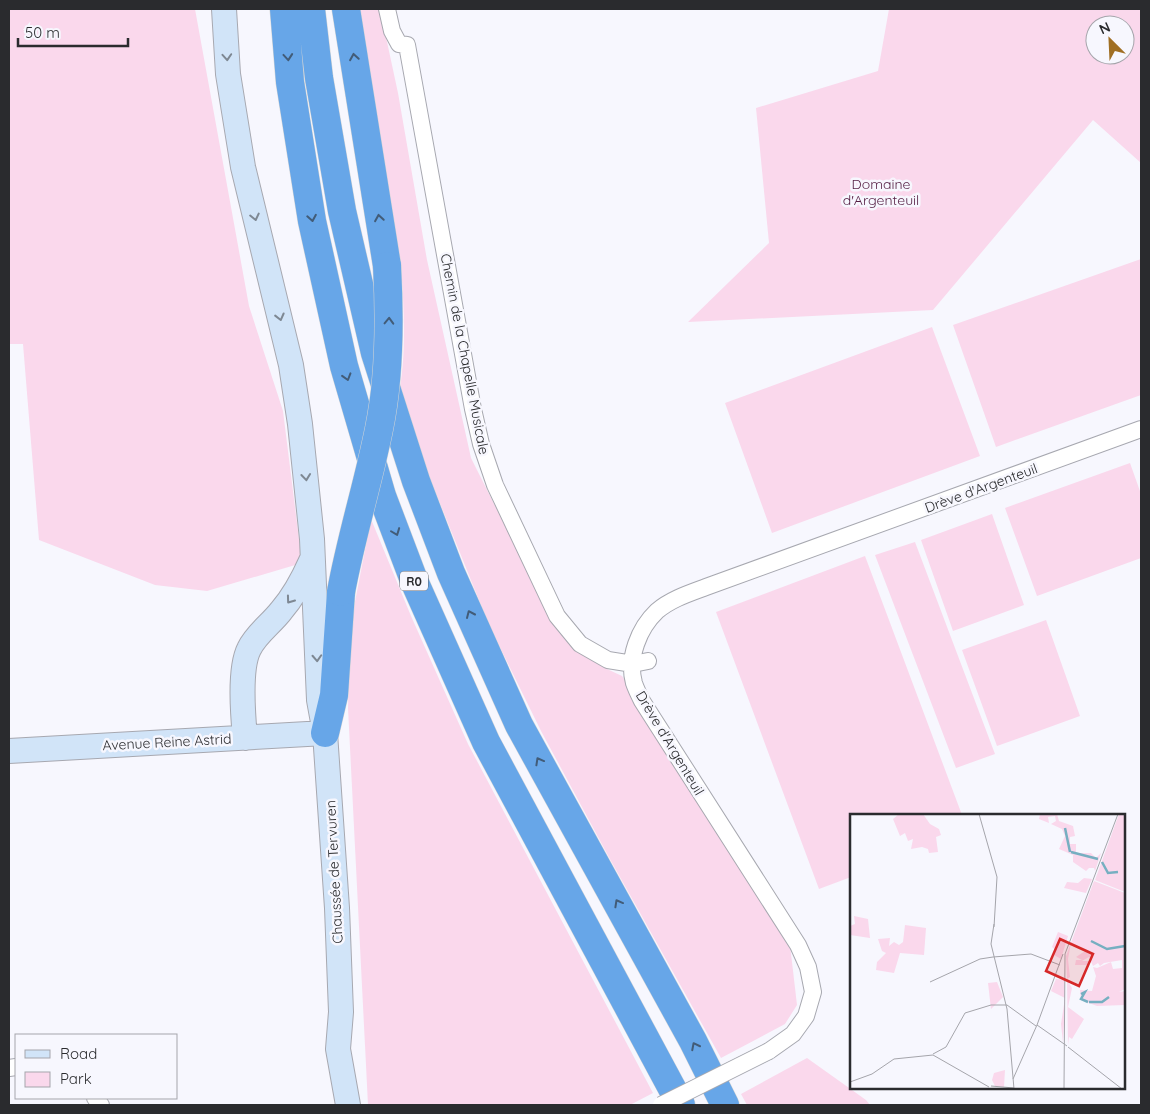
<svg xmlns="http://www.w3.org/2000/svg" width="1150" height="1114" font-family="Quicksand,sans-serif">
<style>
.green{fill:#fad8ec;fill-rule:evenodd}
.lines{fill:none;stroke-linecap:round;stroke-linejoin:round}
.street-casing{stroke:#a7a8b0;stroke-width:18}
.secondary-casing{stroke:#a7a8b0;stroke-width:26}
.highway-casing{stroke:#d4d5d5;stroke-width:29}
.street{stroke:#fff;stroke-width:16}
.secondary{stroke:#d1e4f8;stroke-width:24}
.highway{stroke:#67a6e8;stroke-width:28}
.street-bridge-casing{stroke:#a7a8b0;stroke-width:18;stroke-linecap:butt}
.highway-bridge-casing{stroke:#d4d5d5;stroke-width:29;stroke-linecap:butt}
.street-bridge{stroke:#fff;stroke-width:16}
.highway-bridge{stroke:#67a6e8;stroke-width:28}
.oneway{stroke:#7e8893}
.oneway2{stroke:#425c78}
.labels{text-anchor:middle;dominant-baseline:central;stroke-width:5;stroke-linejoin:round;paint-order:stroke}
.shield{fill:#f7f7fe;stroke:#68686c;stroke-width:1}
.shield-label{font-size:12px;font-weight:bold;fill:#2a2b2e}
.park-label{font-size:14px;fill:#541d42;stroke:#f7f7fe}
.street-label{font-size:14px;fill:#2a2b2e;stroke:#f7f7fe}
.inset-river{fill:none;stroke:#76afc1;stroke-width:2.5}
.inset-road{fill:none;stroke:#a5a5ab;stroke-width:1}
.view{fill:#d62828;fill-opacity:0.15;stroke:#d62828;stroke-width:2.5}
.inset-edge{fill:none;stroke:#2a2b2e;stroke-width:2.5}
</style>
<rect width="100%" height="100%" fill="#f7f7fe"/>
<path class="green" d="M 9,9 L 195,9 L 249,306 L 283,411 L 302,563 L 207,591 L 155,585 L 39,540 L 23,344 L 9,344 Z
M 358,9 L 380,9 L 398,93 L 427,260 L 471,458 L 558,631 L 584,655 L 607,669 L 622,676 L 790,945 L 797,1005 L 785,1024 L 721,1058 L 611,861 L 541,731 L 489,625 L 398,399 C 407,353 404,310 401,265 Z
M 889,9 L 1141,9 L 1141,163 L 1093,120 L 933,310 L 688,322 L 769,243 L 756,108 L 878,71 ZM 1095,25 L 1125,25 L 1125,55 L 1095,55 Z
M 1141,259 L 1141,395 L 996,447 L 953,325 Z
M 932,327 L 980,456 L 772,533 L 725,403 Z
M 1130,463 L 1141,494 L 1141,558 L 1037,596 L 1005,508 Z
M 992,514 L 1024,605 L 953,631 L 921,540 Z
M 371,519 L 411,616 L 468,744 L 653,1093 L 630,1105 L 368,1105 L 348,708 L 349,655 L 353,612 Z
M 915,542 L 995,754 L 956,768 L 875,555 Z
M 865,556 L 962,815 L 851,815 L 851,877 L 819,889 L 716,612 Z
M 1046,620 L 1080,716 L 997,746 L 962,650 Z
M 807,1058 L 866,1100 L 870,1105 L 747,1105 L 741,1094 Z"/>
<g class="lines">
<g class="street-casing">
<path id="street" d="M 387,9 L 392,31 L 399,44 L 407,45 L 473,409 L 481,444 L 495,485 L 557,616 L 580,644 L 608,660 L 633,664 L 648,661
M 769,1051 L 793,1034 L 806,1016 L 813,992 L 808,967 L 798,945 L 642,701 C 639,695 636,689 634,683 C 627,658 639,628 657,611 C 671,599 690,593 706,587 L 1141,429
M 9,1068 L 16,1067
M 95,1098 L 101,1105"/>
</g>
<g class="secondary-casing">
<path id="secondary" d="M 224,9 L 228,74 L 243,167 L 291,365 L 300,424 L 312,539 L 319,700 L 325,733 L 337,908 L 341,1012 L 338,1049 L 348,1105
M 245,738 C 243,716 239,669 249,649 C 256,634 271,624 281,611 C 294,596 303,579 311,561
M 9,751 L 325,733"/>
</g>
<g class="highway-casing">
<path id="highway" d="M 284,9 L 290,82 L 312,221 L 344,366 L 382,496 L 415,583 L 486,742 L 681,1105
M 311,9 L 319,78 L 342,211 L 375,353 L 416,481 L 451,573 L 519,725 L 693,1041 L 725,1105
M 346,9 L 387,266
M 325,733 L 334,695 L 341,592"/>
</g>
<use href="#street" class="street"/>
<use href="#secondary" class="secondary"/>
<use href="#highway" class="highway"/>
<g class="street-bridge-casing">
<path id="street-bridge" d="M 661,1105 L 769,1051"/>
</g>
<g class="highway-bridge-casing">
<path id="highway-bridge" d="M 341,592 C 351,537 368,484 379,429 C 390,376 390,320 387,266"/>
</g>
<use href="#street-bridge" class="street-bridge"/>
<use href="#highway-bridge" class="highway-bridge"/>
</g>
<defs><path id="oneway-chevron" d="M-2-3.5L2.5 0L-2 3.5" fill="none" stroke-width="1.6" stroke-linecap="round" stroke-linejoin="round" transform="scale(1.25)"/></defs>
<g class="oneway">
<use href="#oneway-chevron" transform="translate(227 57) rotate(86)"/>
<use href="#oneway-chevron" transform="translate(255 217) rotate(77)"/>
<use href="#oneway-chevron" transform="translate(280 317) rotate(76)"/>
<use href="#oneway-chevron" transform="translate(306 477) rotate(84)"/>
<use href="#oneway-chevron" transform="translate(290 600) rotate(126)"/>
<use href="#oneway-chevron" transform="translate(317 658) rotate(87)"/>
</g>
<g class="oneway2">
<use href="#oneway-chevron" transform="translate(288 57) rotate(85)"/>
<use href="#oneway-chevron" transform="translate(354 57) rotate(-99)"/>
<use href="#oneway-chevron" transform="translate(312 218) rotate(80)"/>
<use href="#oneway-chevron" transform="translate(379 218) rotate(-99)"/>
<use href="#oneway-chevron" transform="translate(389 321) rotate(-88)"/>
<use href="#oneway-chevron" transform="translate(347 377) rotate(73)"/>
<use href="#oneway-chevron" transform="translate(396 532) rotate(69)"/>
<use href="#oneway-chevron" transform="translate(470 614) rotate(-114)"/>
<use href="#oneway-chevron" transform="translate(539 761) rotate(-119)"/>
<use href="#oneway-chevron" transform="translate(618 903) rotate(-119)"/>
<use href="#oneway-chevron" transform="translate(695 1046) rotate(-117)"/>
</g>
<g class="labels">
<rect class="shield" x="400" y="571.5" width="28" height="19" rx="4"/>
<g class="shield-label">
<text x="414" y="581">R0</text>
</g>
<g class="park-label">
<text x="881" y="184">Domaine<tspan x="881" dy="16">d'Argenteuil</tspan></text>
</g>
<g class="street-label">
<text transform="translate(465 354) rotate(79)">Chemin de la Chapelle Musicale</text>
<text transform="translate(981 488) rotate(-20)">Drève d'Argenteuil</text>
<text transform="translate(167 742) rotate(-3)">Avenue Reine Astrid</text>
<text transform="translate(670 743) rotate(59)">Drève d'Argenteuil</text>
<text transform="translate(334 872) rotate(-93)">Chaussée de Tervuren</text>
</g>
</g>
<g transform="translate(850 814)">
<rect width="275" height="275" fill="#f7f7fe"/>
<path d="M 49,0 L 73,0 L 80,10 L 89,15 L 91,21 L 86,23 L 88,38 L 79,39 L 78,35 L 72,33 L 61,35 L 63,25 L 58,27 L 55,19 L 50,22 L 43,5 ZM 190,0 L 207,0 L 209,7 L 223,12 L 225,22 L 220,23 L 220,30 L 226,30 L 226,39 L 241,39 L 246,44 L 251,39 L 245,57 L 244,54 L 239,54 L 236,57 L 223,48 L 223,41 L 209,35 L 215,22 L 212,15 L 201,10 L 206,7 L 205,2 L 198,3 L 199,9 L 189,5 ZM 269,0 L 275,0 L 275,78 L 245,66 ZM 234,64 L 242,65 L 236,79 L 214,74 L 217,68 L 228,69 ZM 244,67 L 275,79 L 275,175 L 269,178 L 275,177 L 275,191 L 247,192 L 231,186 L 230,176 L 242,177 L 246,162 L 243,153 L 247,154 L 261,148 L 263,155 L 272,154 L 272,146 L 254,149 L 250,152 L 248,149 L 243,152 L 239,143 L 232,147 L 240,147 L 239,151 L 225,151 L 226,146 L 232,146 L 226,143 L 235,137 L 221,129 L 218,145 L 220,163 L 217,165 L 216,142 ZM 4,102 L 18,105 L 20,124 L 0,121 L 0,112 L 5,110 ZM 55,111 L 76,114 L 74,141 L 50,139 L 44,159 L 26,156 L 27,148 L 36,139 L 32,137 L 28,125 L 40,124 L 39,132 L 44,128 L 49,131 L 53,128 ZM 208,118 L 218,122 L 211,145 L 204,141 L 206,136 L 202,133 ZM 206,165 L 215,166 L 215,190 L 213,229 L 211,210 L 215,184 L 201,177 ZM 217,166 L 222,174 L 218,193 L 234,205 L 222,225 L 219,223 L 218,231 ZM 147,168 L 153,183 L 141,195 L 138,169 ZM 155,256 L 154,273 L 145,272 L 142,266 L 144,259 Z" fill="#fad8ec"/>
<path class="inset-river" d="M 215,14 L 220,38M 221,38 L 248,45M 252,48 L 258,59 L 268,58M 241,127 L 257,135 L 275,132M 231,180 L 235,178 L 231,185 L 238,188M 239,188 L 252,188 L 259,183"/>
<path class="inset-road" d="M 129,0 L 147,63 L 144,113M 144,110 L 141,130 L 157,195 L 164,275M 80,168 L 130,145 L 143,143 L 181,140 L 210,151M 141,191 L 157,191 L 186,212M 187,211 L 213,140M 187,211 L 217,232M 218,233 L 272,275M 83,240 L 96,233 L 115,199 L 141,191M 83,241 L 139,273M 163,265 L 187,211M 0,268 L 22,260 L 44,245 L 83,241M 141,272 L 164,274M 214,275 L 215,140 L 268,0"/>
<path class="view" d="M 210,125 L 243,140 L 229,172 L 196,157 Z"/>
<rect width="275" height="275" class="inset-edge"/>
</g>
<rect width="1150" height="1114" fill="none" stroke="#2a2b2e" stroke-width="20"/>
<rect x="15" y="1034" width="162" height="65" fill="#f7f7fe" stroke="#a5a5ab"/>
<rect x="25" y="1050" width="25" height="8" fill="#d1e4f8" stroke="#a5a5ab"/>
<text x="60" y="1059" font-size="15" fill="#2a2b2e">Road</text>
<rect x="25" y="1072" width="25" height="15" fill="#fad8ec" stroke="#a5a5ab"/>
<text x="60" y="1084" font-size="15" fill="#2a2b2e">Park</text>
<g transform="translate(1110 40) rotate(336)"><circle r="24" fill="#f7f7fe" stroke="#a5a5ab"/>
<path d="M0-4L9 19L0 12L-9 19Z" fill="#a06f24"/>
<text y="-8" font-size="14" font-weight="bold" text-anchor="middle" fill="#2a2b2e">N</text>
</g>
<path d="M18 38v8h110v-8" fill="none" stroke="#2a2b2e" stroke-width="2.5"/>
<text x="25" y="38" font-size="15" fill="#2a2b2e" stroke="#f7f7fe" stroke-width="4" paint-order="stroke">50 m</text>
</svg>
